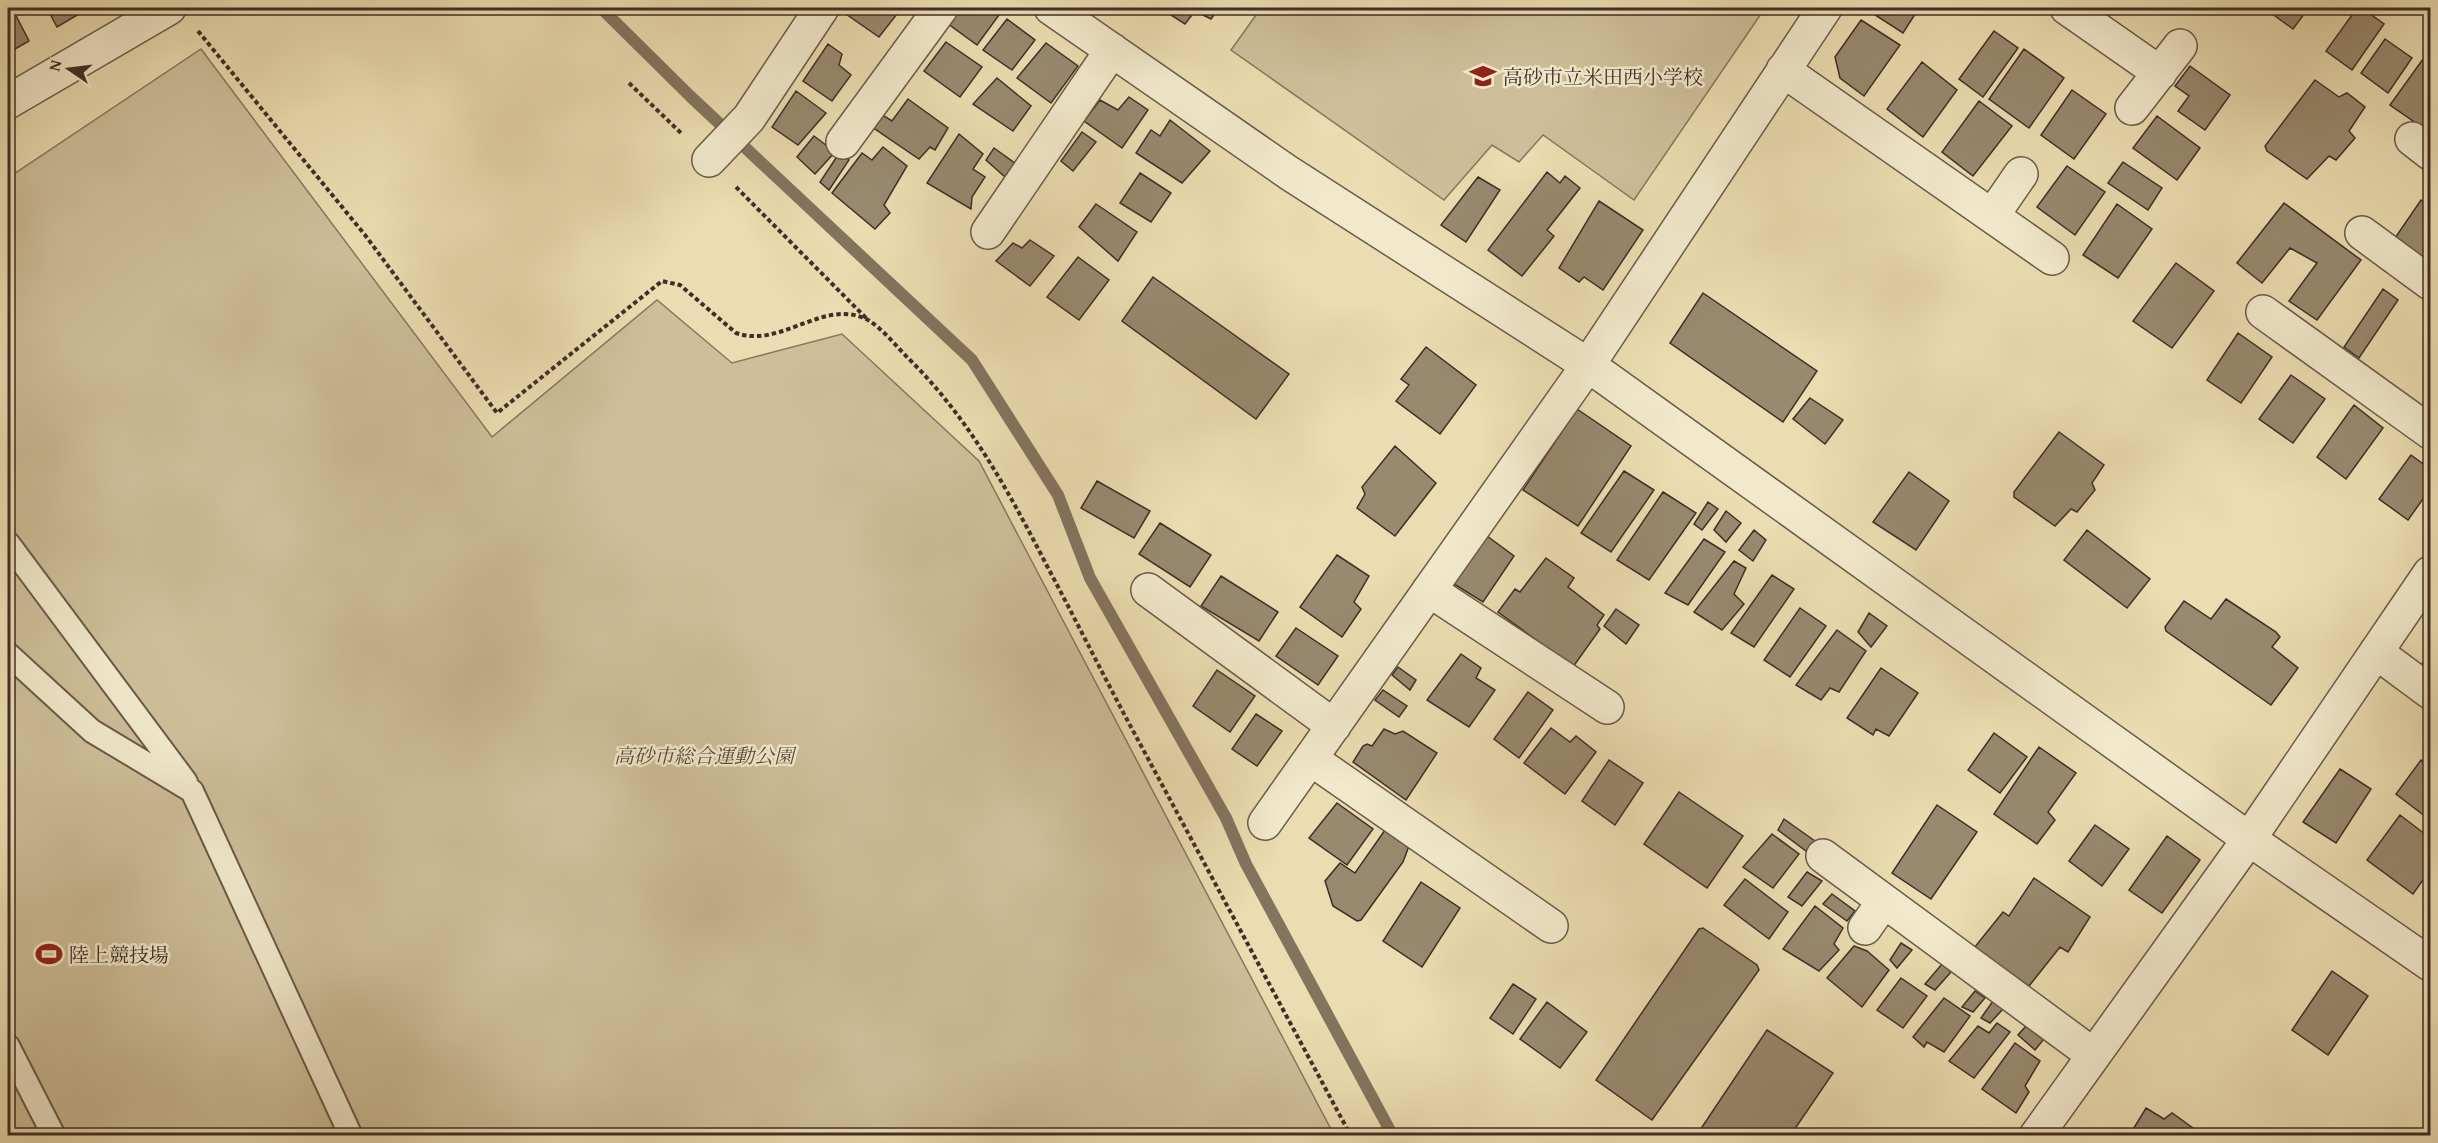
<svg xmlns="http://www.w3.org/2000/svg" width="2438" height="1143" font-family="'Gentium Book Plus','Noto Serif JP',serif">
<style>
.green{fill:#cebf9a;stroke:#867660;stroke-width:1.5}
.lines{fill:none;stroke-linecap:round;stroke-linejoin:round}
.stream{stroke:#83745e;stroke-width:12}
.building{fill:#98896f;stroke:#3f2e27;stroke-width:1.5}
.service-casing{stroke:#6a5a4a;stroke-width:26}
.minor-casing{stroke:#6a5a4a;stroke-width:36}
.tertiary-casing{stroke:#6a5a4a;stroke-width:36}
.path{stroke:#3f2e27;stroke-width:4;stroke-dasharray:4.5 3;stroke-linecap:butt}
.service{stroke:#f2e9cc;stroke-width:22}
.minor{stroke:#f2e9cc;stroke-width:33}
.tertiary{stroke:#f2e9cc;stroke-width:33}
.labels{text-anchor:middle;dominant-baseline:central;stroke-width:5;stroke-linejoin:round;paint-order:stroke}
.poi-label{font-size:20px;fill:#3f2e27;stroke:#f2e9cc;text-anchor:start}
.park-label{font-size:20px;font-style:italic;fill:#5c4b3e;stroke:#f2e9cc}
</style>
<rect width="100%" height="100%" fill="#ebddb1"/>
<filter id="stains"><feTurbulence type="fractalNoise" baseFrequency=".00333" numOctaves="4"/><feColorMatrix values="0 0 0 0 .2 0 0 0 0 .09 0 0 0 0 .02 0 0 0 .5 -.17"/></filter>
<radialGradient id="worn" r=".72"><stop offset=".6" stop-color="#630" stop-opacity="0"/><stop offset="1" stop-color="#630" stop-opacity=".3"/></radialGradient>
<path class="green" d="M 1261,8 L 1765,8 L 1634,200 L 1543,135 L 1519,162 L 1492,145 L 1444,200 L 1231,50 Z
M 201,49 L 492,437 L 657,300 L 732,363 L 842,334 L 979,461 L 1334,1135 L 8,1136 L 8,178 Z"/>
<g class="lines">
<path class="stream" d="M 601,8 L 690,96 L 972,360 L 1058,495 L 1090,578 L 1226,818 L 1246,864 L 1393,1136"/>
</g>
<path class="building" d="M 8,8 L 12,8 L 29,41 L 10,52 L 8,48 Z
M 52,8 L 81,8 L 84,11 L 57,27 L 48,10 Z
M 850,8 L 888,8 L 897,14 L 879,37 L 846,14 Z
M 959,8 L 998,8 L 1002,11 L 977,45 L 947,23 Z
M 1160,8 L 1219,8 L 1211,19 L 1195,11 L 1185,24 Z
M 1871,8 L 1919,8 L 1903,33 L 1869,11 Z
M 2264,8 L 2297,8 L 2305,13 L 2293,29 Z
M 2357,8 L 2362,8 L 2384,24 L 2352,70 L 2326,51 Z
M 1007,19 L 1035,40 L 1012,70 L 983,50 Z
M 1861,20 L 1900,45 L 1864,96 L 1840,78 L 1835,57 Z
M 1994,31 L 2018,48 L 1983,97 L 1959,79 Z
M 2385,39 L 2412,58 L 2388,93 L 2361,73 Z
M 946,42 L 982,67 L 960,97 L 924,71 Z
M 1046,43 L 1078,66 L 1051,103 L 1017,78 Z
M 828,44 L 842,54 L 839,65 L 851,75 L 832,101 L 803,81 Z
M 2024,49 L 2064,78 L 2029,128 L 1989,99 Z
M 2423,59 L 2430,64 L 2429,132 L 2390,105 Z
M 1922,62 L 1957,90 L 1923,137 L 1887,109 Z
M 2190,66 L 2230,95 L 2205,130 L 2178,111 L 2189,96 L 2175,86 Z
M 997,78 L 1031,106 L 1013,131 L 973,104 Z
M 2315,80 L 2339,97 L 2347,93 L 2365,107 L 2349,131 L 2355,138 L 2336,160 L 2329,156 L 2307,179 L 2267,151 L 2265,146 Z
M 2072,90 L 2106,114 L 2074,159 L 2041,135 Z
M 796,91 L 826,113 L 798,145 L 772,127 Z
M 1129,97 L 1148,110 L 1122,148 L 1084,121 L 1100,100 L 1118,110 Z
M 908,99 L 948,128 L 935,150 L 930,147 L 919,159 L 872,127 L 881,114 L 892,121 Z
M 1979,101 L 2012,126 L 1973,176 L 1942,152 Z
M 2157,116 L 2200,148 L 2177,180 L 2133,148 Z
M 1170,120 L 1210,151 L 1182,183 L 1136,153 L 1151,130 L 1160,136 Z
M 1082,132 L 1096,142 L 1073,171 L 1061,161 Z
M 959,134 L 983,154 L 973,169 L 985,177 L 972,197 L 971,209 L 927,183 Z
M 814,136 L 835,152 L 815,174 L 797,157 Z
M 883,147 L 907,166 L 884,205 L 890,213 L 875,229 L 832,193 L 862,153 L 872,160 Z
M 994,148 L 1016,164 L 1005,177 L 986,160 Z
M 840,152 L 849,160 L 829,190 L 820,182 Z
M 2123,162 L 2162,188 L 2148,210 L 2108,183 Z
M 2067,166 L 2105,192 L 2075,235 L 2037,207 Z
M 1547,172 L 1560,183 L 1565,176 L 1580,188 L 1547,230 L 1554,236 L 1522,276 L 1488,250 Z
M 1140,173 L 1171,193 L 1151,222 L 1120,203 Z
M 1478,177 L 1500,190 L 1466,242 L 1441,225 Z
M 2421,200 L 2430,206 L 2430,262 L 2395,238 Z
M 1599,201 L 1643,230 L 1603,290 L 1584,277 L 1579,282 L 1559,268 Z
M 2284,203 L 2361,260 L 2317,320 L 2289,301 L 2317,263 L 2290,248 L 2262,283 L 2237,263 Z
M 1096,204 L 1137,232 L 1118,261 L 1079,227 Z
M 2117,204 L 2152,229 L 2118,278 L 2083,255 Z
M 1030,240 L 1054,256 L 1030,286 L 996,261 L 1013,243 L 1022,248 Z
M 1078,257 L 1109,280 L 1079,320 L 1047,297 Z
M 2176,263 L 2214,291 L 2172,348 L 2133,321 Z
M 1153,277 L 1289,374 L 1256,419 L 1122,321 Z
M 2383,289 L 2398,300 L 2359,358 L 2344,347 Z
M 1703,293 L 1817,371 L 1783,422 L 1670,343 Z
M 2238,333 L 2272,357 L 2241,403 L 2207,380 Z
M 1426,347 L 1476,385 L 1440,434 L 1396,401 L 1409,385 L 1401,379 Z
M 2291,375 L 2325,399 L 2293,443 L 2259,419 Z
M 1810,398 L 1843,420 L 1825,444 L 1793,419 Z
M 2354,405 L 2383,428 L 2346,479 L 2317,457 Z
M 1577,409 L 1631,446 L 1578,526 L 1523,490 Z
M 2059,432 L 2104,465 L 2092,483 L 2095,490 L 2077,512 L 2071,509 L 2055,526 L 2014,497 L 2014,492 Z
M 1395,446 L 1436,483 L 1395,536 L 1357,508 L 1365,494 L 1362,487 Z
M 2411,455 L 2430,469 L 2430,489 L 2408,520 L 2379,499 Z
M 1624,471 L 1654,490 L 1611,552 L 1581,533 Z
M 1909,472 L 1949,501 L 1916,550 L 1873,522 Z
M 1097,481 L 1150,511 L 1134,538 L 1081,508 Z
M 1663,492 L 1696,513 L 1649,580 L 1617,560 Z
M 1708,502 L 1718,509 L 1702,530 L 1694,524 Z
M 1726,511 L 1741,523 L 1726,542 L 1714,530 Z
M 1160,523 L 1211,555 L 1190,587 L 1139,554 Z
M 1754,530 L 1766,540 L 1753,561 L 1739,550 Z
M 2087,530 L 2150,579 L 2127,608 L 2064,560 Z
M 1487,536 L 1514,556 L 1483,602 L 1454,584 Z
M 1704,539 L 1725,552 L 1688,605 L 1665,593 Z
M 1337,555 L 1369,576 L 1354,602 L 1361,609 L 1342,637 L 1300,607 Z
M 1546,558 L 1574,578 L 1568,587 L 1604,615 L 1597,625 L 1600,629 L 1573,667 L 1498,612 L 1515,589 L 1520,592 Z
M 1734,561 L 1746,568 L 1734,594 L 1744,604 L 1722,630 L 1694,612 Z
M 1772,575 L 1794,589 L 1754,647 L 1731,633 Z
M 1221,576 L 1278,612 L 1259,641 L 1201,606 Z
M 2226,599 L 2276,632 L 2280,637 L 2272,647 L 2298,668 L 2271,705 L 2166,631 L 2165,627 L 2184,601 L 2211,619 Z
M 1800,608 L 1826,626 L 1790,677 L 1764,660 Z
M 1616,609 L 1639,625 L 1626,644 L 1604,626 Z
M 1869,613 L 1887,626 L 1871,647 L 1858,632 Z
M 1296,628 L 1338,656 L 1318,685 L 1276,656 Z
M 1837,630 L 1866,651 L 1839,692 L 1830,688 L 1821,700 L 1796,685 Z
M 2430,652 L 2430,672 L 2421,665 Z
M 1461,654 L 1481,668 L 1476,678 L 1495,690 L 1469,727 L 1427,700 Z
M 1398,667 L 1416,680 L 1410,690 L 1392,675 Z
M 1881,668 L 1918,693 L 1889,736 L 1876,729 L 1873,735 L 1847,718 Z
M 1217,670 L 1255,696 L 1230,732 L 1193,706 Z
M 1383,690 L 1407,706 L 1399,717 L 1375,700 Z
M 1528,692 L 1553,710 L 1519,758 L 1494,739 Z
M 1256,714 L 1282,731 L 1257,766 L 1232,749 Z
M 1551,728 L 1570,742 L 1576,736 L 1596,752 L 1565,794 L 1524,763 Z
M 1384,729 L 1395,734 L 1403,731 L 1437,753 L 1406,800 L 1353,762 L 1363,746 L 1367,744 L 1372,746 Z
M 1994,733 L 2027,757 L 2000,793 L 1968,770 Z
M 2039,747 L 2076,773 L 2048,812 L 2055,820 L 2037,844 L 1994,814 Z
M 1609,760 L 1643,783 L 1615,825 L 1582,801 Z
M 2421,760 L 2430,767 L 2430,820 L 2396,794 Z
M 2340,769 L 2371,789 L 2336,843 L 2303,822 Z
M 1679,792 L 1743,836 L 1707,888 L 1644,844 Z
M 1337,803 L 1373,829 L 1347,865 L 1309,838 Z
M 1937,805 L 1977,832 L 1931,899 L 1892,873 Z
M 2400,815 L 2430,838 L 2430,870 L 2413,894 L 2367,860 Z
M 1784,819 L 1815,841 L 1806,851 L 1778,830 Z
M 2095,825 L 2129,849 L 2102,886 L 2069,861 Z
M 1385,830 L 1409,846 L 1403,862 L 1361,920 L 1357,921 L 1333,906 L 1325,881 L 1340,863 L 1355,873 Z
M 1772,834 L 1799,854 L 1773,888 L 1743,867 Z
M 2167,836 L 2200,860 L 2162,913 L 2129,890 Z
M 1807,872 L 1822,881 L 1802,906 L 1788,897 Z
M 2034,878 L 2090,917 L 2068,952 L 2060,947 L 2029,986 L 1974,948 L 2003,912 L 2009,916 Z
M 1745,879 L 1788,912 L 1769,939 L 1724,905 Z
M 1421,882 L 1460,908 L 1422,967 L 1383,941 Z
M 1832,894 L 1855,911 L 1847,921 L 1823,904 Z
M 1815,906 L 1843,928 L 1834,944 L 1839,950 L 1819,971 L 1783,949 Z
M 1703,928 L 1757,965 L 1759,970 L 1652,1120 L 1596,1080 L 1699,929 Z
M 1901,943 L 1912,950 L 1897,968 L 1890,960 Z
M 1854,946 L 1867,951 L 1889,970 L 1862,1007 L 1827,978 Z
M 1942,964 L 1951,972 L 1935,990 L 1925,984 Z
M 2332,971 L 2368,996 L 2328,1055 L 2292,1030 Z
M 1901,978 L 1927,996 L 1903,1028 L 1877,1010 Z
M 1513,984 L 1536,999 L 1513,1034 L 1490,1018 Z
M 1975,991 L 1985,998 L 1973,1012 L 1962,1007 Z
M 1944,998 L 1970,1016 L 1944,1052 L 1927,1042 L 1924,1047 L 1913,1037 Z
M 1993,1001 L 2003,1009 L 1990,1023 L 1981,1018 Z
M 1547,1002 L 1587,1032 L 1560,1068 L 1520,1039 Z
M 1997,1023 L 2010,1032 L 1974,1078 L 1949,1061 L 1978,1026 L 1989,1033 Z
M 2026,1026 L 2044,1039 L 2035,1050 L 2018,1035 Z
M 1767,1030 L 1833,1073 L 1790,1136 L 1696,1136 Z
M 2015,1043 L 2040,1061 L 2025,1086 L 2029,1092 L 2016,1113 L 1982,1089 Z
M 2146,1108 L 2164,1119 L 2172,1113 L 2204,1136 L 2129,1136 Z
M 2090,1129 L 2098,1136 L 2085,1136 Z"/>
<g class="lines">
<g class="service-casing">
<path id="service" d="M 8,543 L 186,782
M 8,654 L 92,731 L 192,791 L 351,1136
M 8,1046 L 54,1136"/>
</g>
<g class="minor-casing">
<path id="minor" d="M 1051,8 L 1289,173 L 1588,365 L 2249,839
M 2067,8 L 2160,73
M 1783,70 L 2052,258
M 8,102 L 169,8
M 2132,108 L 2180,46
M 2412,139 L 2430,153
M 843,142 L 941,8
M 1992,216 L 2021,174
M 988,232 L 1112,50
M 2362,233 L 2430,283
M 2263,312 L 2430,432
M 1148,590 L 1334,726
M 1429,590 L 1607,707
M 2376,652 L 2430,692
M 1311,759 L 1551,926
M 1265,823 L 1588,365 L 1825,8
M 1823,856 L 2092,1054
M 1865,928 L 1884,901
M 2036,1136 L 2249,839 L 2430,573"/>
</g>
<g class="tertiary-casing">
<path id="tertiary" d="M 709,160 L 749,118 L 822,8
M 2249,839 L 2430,964"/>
</g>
<path class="path" d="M 198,31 L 365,235 L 497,413 L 662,281 L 680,285 L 736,333 C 781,349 824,297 868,320 C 883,329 896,346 908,358 C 969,418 1008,490 1047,566 C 1078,624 1107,683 1138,740 C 1209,872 1280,1004 1351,1136
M 629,83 L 681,133
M 736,187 L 868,320"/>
<use href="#service" class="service"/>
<use href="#minor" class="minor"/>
<use href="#tertiary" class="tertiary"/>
</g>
<defs>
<g id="school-bare" transform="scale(2.07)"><path d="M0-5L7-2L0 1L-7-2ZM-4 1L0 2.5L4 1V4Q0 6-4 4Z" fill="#8f2418" stroke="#f2e9cc" stroke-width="2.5" paint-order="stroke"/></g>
<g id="stadium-bare" transform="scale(2.07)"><path d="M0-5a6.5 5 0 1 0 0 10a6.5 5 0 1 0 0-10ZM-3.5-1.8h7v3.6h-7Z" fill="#8f2418" stroke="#f2e9cc" stroke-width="2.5" paint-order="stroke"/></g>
</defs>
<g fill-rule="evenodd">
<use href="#school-bare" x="1483" y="76"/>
<use href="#stadium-bare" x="49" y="954"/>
</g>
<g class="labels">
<g class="poi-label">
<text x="1503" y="76">高砂市立米田西小学校</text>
<text x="69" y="954">陸上競技場</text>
</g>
<g class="park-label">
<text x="704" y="755">高砂市総合運動公園</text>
</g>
</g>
<rect width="2438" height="1143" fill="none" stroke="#ebddb1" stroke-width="30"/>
<rect x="9" y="9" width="2420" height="1125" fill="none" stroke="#3f2e27" stroke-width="3"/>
<rect x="15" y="15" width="2408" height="1113" fill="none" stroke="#3f2e27" stroke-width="1.5"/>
<g transform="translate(69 69) rotate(284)" stroke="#f2e9cc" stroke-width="4.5" paint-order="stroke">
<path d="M0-4.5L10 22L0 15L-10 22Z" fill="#3f2e27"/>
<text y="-9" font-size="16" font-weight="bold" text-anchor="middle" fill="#3f2e27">N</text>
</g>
<rect width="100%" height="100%" filter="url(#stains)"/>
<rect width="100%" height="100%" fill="url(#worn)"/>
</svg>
